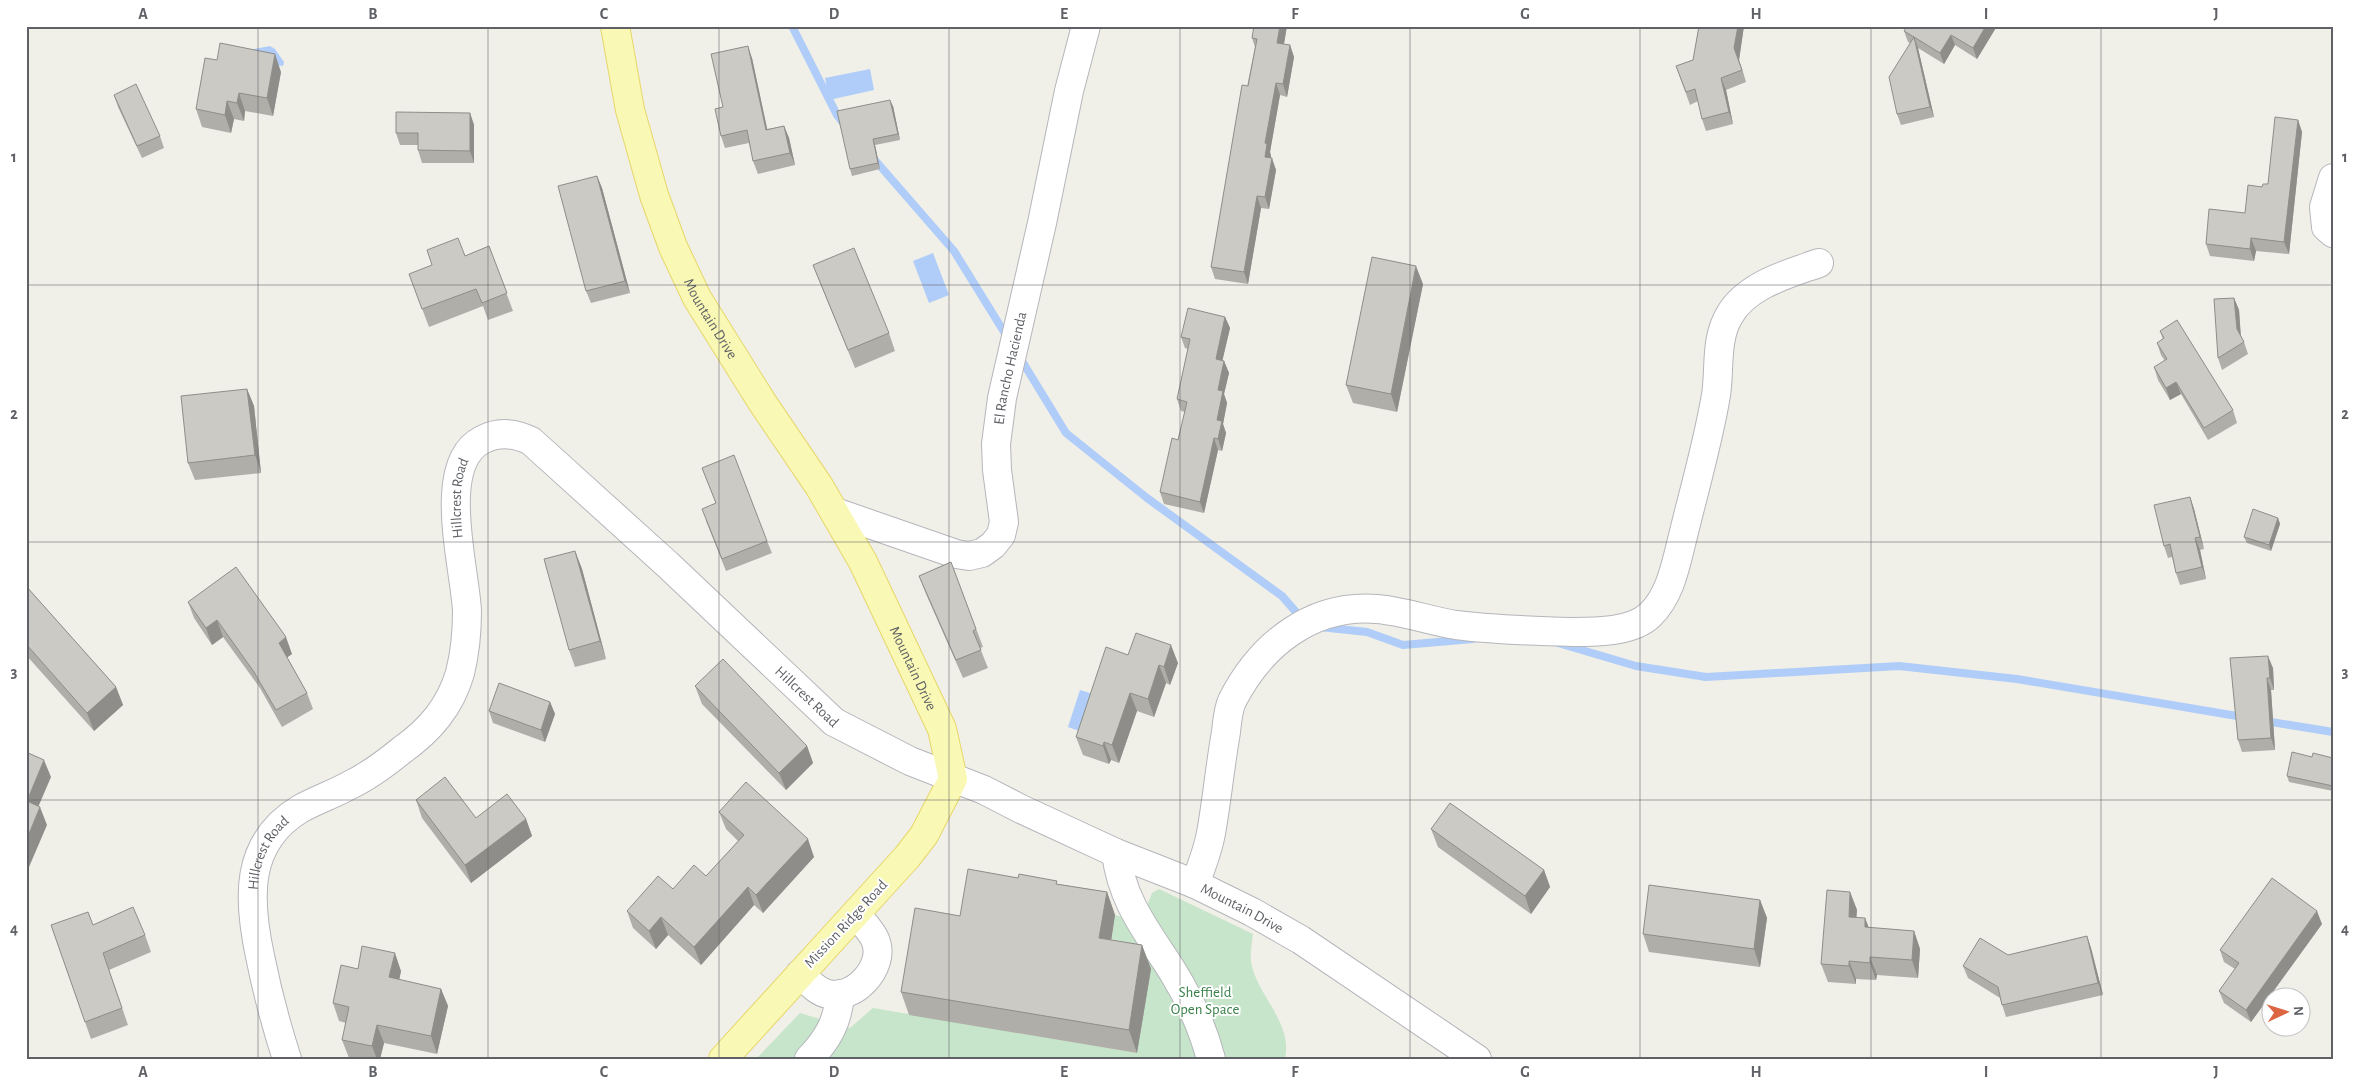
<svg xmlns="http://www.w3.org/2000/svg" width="2359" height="1085" font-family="'Alegreya Sans',sans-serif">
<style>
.green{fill:#c7e5cb}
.water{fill:#afcdf8}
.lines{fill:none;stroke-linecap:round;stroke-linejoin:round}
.stream{stroke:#afcdf8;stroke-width:8}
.minor-casing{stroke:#b5b6bb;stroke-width:30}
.major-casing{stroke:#e7d76a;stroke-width:30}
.minor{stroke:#fff;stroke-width:28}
.major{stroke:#f9f8b4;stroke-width:28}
.wall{fill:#afaea9}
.shaded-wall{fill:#8e8d89}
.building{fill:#cbcac4;stroke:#8e8d89}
.grid{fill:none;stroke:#5f6166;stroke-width:1;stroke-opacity:0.55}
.labels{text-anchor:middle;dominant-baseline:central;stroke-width:4;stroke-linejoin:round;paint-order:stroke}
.street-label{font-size:15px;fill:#5f6166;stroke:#fff}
.park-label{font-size:15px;fill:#3c804a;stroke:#fff}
.neatline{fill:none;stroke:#5f6166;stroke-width:2}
.grid-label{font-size:16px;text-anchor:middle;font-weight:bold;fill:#5f6166}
</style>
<rect width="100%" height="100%" fill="#f0efe8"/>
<path class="green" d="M 1159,889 L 1253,934 C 1252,943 1250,953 1251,962 C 1257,996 1293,1022 1285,1059 L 756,1059 L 800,1013 L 850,1028 L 873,1008 L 1137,1053 L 1108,962 L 1115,915 L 1123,917 L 1147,906 L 1152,893 Z"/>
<path class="water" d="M 270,46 L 275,49 L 284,62 L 283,66 L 249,61 L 249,50 Z
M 870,69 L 874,90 L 829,100 L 825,78 Z
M 933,253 L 949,295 L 929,303 L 913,261 Z
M 1080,690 L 1097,695 L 1085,733 L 1068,727 Z"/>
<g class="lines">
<path class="stream" d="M 792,26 L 837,115 L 844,124
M 874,159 L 954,251 L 1009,340
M 1019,356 L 1066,433 L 1147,498 L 1282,596 L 1303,620
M 1320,627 L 1367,632 L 1403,645 L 1473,639
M 1558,643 L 1636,666 L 1706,677 L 1899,666 L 2017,679 L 2243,717
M 2265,721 L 2333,732"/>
<g class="minor-casing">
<g id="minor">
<path d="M 2333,178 L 2324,207 L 2326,227 L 2333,233"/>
<path id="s1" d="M 835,512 L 956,554 L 969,556 L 982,553 L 993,545 L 1001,535 L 1004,522 L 997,470 L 996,444 L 1002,398 L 1042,223 L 1069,91 L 1086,26"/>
<path d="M 1116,853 C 1122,902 1147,931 1173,972 C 1189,998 1203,1029 1211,1059"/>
<path d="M 1195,884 C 1201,868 1208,850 1211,833 C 1217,800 1220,766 1226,732 C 1227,722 1228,710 1232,701 C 1261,644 1312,604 1377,609 C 1403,611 1430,621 1456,625 C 1495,630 1534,631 1573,632 C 1597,632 1632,632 1650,615 C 1671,595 1676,563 1683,536 C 1694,490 1708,443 1716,395 C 1720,370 1715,340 1729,316 C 1746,285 1788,274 1819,263"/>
<path d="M 800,974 C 808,981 817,992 828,994 C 854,1001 885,967 876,942 C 873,932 862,922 856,914"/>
<path id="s2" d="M 287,1059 C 276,1025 267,991 260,956 C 248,900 244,843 300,809 C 316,800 334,794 350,785 C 369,776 386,763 402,750 C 430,730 450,707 460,673 C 465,653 467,631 467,611 C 465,568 435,464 482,440 C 499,431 515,433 531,441 L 667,564 L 834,722 L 910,761 L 984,790 L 1021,809 L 1116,853 L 1195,884 L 1252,912 L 1301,940 L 1477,1059"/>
<path d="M 809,1059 C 828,1039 838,1022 840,994"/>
</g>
</g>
<g class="major-casing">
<g id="major">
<path id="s3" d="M 615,26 L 630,110 L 654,195 L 673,247 L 697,298 L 762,402 L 819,486 L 863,562 L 942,729 L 953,779 L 924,835 L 907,857 L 723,1059"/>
</g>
</g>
<use href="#minor" class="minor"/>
<use href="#major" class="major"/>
</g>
<path class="wall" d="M 1287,26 L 1284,44 L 1290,45 L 1294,57 L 1287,97 L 1280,95 L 1270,152 L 1271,156 L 1271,158 L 1276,170 L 1269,209 L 1261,208 L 1248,284 L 1215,279 L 1211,267 L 1255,47 L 1252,38 Z
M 1699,26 L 1744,26 L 1739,60 L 1746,82 L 1726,90 L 1733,124 L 1706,131 L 1702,119 L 1698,101 L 1690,105 L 1676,66 L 1693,60 Z
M 1997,26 L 1977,59 L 1955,45 L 1944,64 L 1918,48 L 1934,117 L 1901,125 L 1897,114 L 1910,43 L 1908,42 L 1904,31 Z
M 752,58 L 767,129 L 784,126 L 789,138 L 795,165 L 758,174 L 753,161 L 749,143 L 725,148 L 721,136 L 723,107 Z
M 281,72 L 273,116 L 245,111 L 244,121 L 234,119 L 231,133 L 202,127 L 196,109 Z
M 114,95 L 160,136 L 164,148 L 142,158 L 118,107 Z
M 893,106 L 900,140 L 875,145 L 880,169 L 852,176 L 850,169 Z
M 470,113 L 474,125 L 474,163 L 422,163 L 418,150 L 418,145 L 400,145 L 396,133 Z
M 2298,120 L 2302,132 L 2289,254 L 2256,251 L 2254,261 L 2210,256 L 2206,244 L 2245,213 L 2262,187 L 2268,184 Z
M 597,176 L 602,188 L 630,293 L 591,303 L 586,291 Z
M 489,246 L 513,311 L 488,320 L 483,306 L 429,327 L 409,274 L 465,256 Z
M 813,265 L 889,333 L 895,351 L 855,368 L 820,283 Z
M 1423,284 L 1397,412 L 1353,403 L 1346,385 Z
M 2234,298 L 2239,310 L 2241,336 L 2244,342 L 2248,354 L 2222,370 L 2218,358 Z
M 1225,317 L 1230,328 L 1222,361 L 1224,361 L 1229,373 L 1224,394 L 1227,403 L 1223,424 L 1226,433 L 1222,451 L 1218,450 L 1204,513 L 1164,504 L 1160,492 L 1178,440 L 1185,412 L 1181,411 L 1177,399 L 1188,349 L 1185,348 L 1181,337 Z
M 2160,331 L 2233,410 L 2237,423 L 2208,440 L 2181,394 L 2170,400 L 2158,380 L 2154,367 L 2165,361 L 2161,355 L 2157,343 L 2163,339 Z
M 247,389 L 254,406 L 261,473 L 195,480 L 188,463 Z
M 702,468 L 767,541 L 772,553 L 726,571 L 706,521 L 716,504 Z
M 2190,497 L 2194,509 L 2204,549 L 2200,550 L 2206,579 L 2180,585 L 2176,573 L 2172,557 L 2168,558 L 2164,546 Z
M 2278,518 L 2280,524 L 2271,551 L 2247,543 L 2244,537 Z
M 575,551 L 582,569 L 606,659 L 575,667 L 569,650 Z
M 951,562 L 983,647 L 980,648 L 988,668 L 963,678 L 926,594 L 919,576 Z
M 26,586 L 116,687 L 123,705 L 94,731 L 26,655 Z
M 188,602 L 292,654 L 287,657 L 307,693 L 313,709 L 282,727 L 260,688 L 223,637 L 212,645 L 194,618 Z
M 1128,655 L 1178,663 L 1170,685 L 1166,683 L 1154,717 L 1137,711 L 1119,763 L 1111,760 L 1109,764 L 1083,755 L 1076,737 Z
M 2230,658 L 2273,668 L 2274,690 L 2271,690 L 2275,750 L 2242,752 L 2238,740 Z
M 695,686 L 807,746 L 813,763 L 786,790 L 702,704 Z
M 550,702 L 555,714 L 545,742 L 493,723 L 489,711 Z
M 2312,757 L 2333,758 L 2333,791 L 2289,782 L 2287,776 Z
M 416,800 L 476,818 L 526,819 L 532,836 L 471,883 L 422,818 Z
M 719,812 L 814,857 L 763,913 L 754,905 L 701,965 L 668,935 L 656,949 L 633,928 L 627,911 L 673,889 L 706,876 L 738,841 L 726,829 Z
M 1431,829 L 1544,870 L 1550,887 L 1531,914 L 1438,847 Z
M 1058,884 L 1107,892 L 1115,915 L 1111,940 L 1142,945 L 1151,969 L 1137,1053 L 909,1015 L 901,992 L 960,916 Z
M 1850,892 L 1857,910 L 1856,918 L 1865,918 L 1869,928 L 1914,931 L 1920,949 L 1918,978 L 1877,975 L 1876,980 L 1856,979 L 1856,984 L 1828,982 L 1821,964 Z
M 1760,900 L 1767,918 L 1760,967 L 1649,952 L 1643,934 Z
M 2322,924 L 2251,1022 L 2224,1003 L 2219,991 L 2235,969 L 2224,962 L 2220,950 Z
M 51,925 L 93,925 L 145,935 L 151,952 L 109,970 L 128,1025 L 91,1039 Z
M 2087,936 L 2091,948 L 2103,995 L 2006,1017 L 2000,998 L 1968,978 L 1963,966 Z
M 358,969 L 401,971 L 399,980 L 441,989 L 448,1006 L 437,1054 L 384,1043 L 380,1059 L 354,1059 L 349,1058 L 342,1040 L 346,1023 L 339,1021 L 333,1003 Z"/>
<path class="shaded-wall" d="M 1280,26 L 1287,26 L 1282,55 L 1277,43 Z
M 1738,26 L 1744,26 L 1739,60 L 1746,82 L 1734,48 Z
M 1986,26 L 1997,26 L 1977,59 L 1973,48 Z
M 1951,35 L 1955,45 L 1944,64 L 1940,53 Z
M 1914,37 L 1918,48 L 1934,117 L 1930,107 Z
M 1290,45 L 1294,57 L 1287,97 L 1283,84 Z
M 748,46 L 752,58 L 770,142 L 766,130 Z
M 275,54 L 281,72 L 273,116 L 267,98 Z
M 1721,78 L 1726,90 L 1733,124 L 1729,112 Z
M 1276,83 L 1280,95 L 1270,152 L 1271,156 L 1269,169 L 1265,157 L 1265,143 Z
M 239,93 L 245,111 L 244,121 L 237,103 Z
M 890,100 L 893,106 L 900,140 L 898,134 Z
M 227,101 L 234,119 L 231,133 L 225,115 Z
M 470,113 L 474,125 L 474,163 L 470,151 Z
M 2298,120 L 2302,132 L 2289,254 L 2284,242 Z
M 784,126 L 789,138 L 795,165 L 790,153 Z
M 873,139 L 875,145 L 880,169 L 878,163 Z
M 1272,158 L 1276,170 L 1269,209 L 1265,197 Z
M 597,176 L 602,188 L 630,293 L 625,281 Z
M 1257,196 L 1261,208 L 1248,284 L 1244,272 Z
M 2251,238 L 2256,251 L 2254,261 L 2250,249 Z
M 1416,266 L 1423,284 L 1397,412 L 1391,394 Z
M 2234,298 L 2239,310 L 2241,341 L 2237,329 Z
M 1225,317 L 1230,328 L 1220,371 L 1216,359 Z
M 1224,361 L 1229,373 L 1224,394 L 1227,403 L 1223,424 L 1226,433 L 1222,451 L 1218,439 L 1217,420 L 1218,390 Z
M 2176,382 L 2181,394 L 2170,400 L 2166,388 Z
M 247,389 L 254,406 L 261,473 L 255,455 Z
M 1214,438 L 1218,450 L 1204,513 L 1200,502 Z
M 2190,497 L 2194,509 L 2204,549 L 2200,537 Z
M 2278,518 L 2280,524 L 2271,551 L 2269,545 Z
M 2195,538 L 2200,550 L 2206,579 L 2202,567 Z
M 575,551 L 582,569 L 606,659 L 600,641 Z
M 217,620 L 223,637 L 212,645 L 206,628 Z
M 286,637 L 292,654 L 285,659 L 279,643 Z
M 1171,645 L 1178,663 L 1170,685 L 1164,667 Z
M 2268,656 L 2273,668 L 2274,690 L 2270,678 Z
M 1159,665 L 1166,683 L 1154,717 L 1148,699 Z
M 2267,678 L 2271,690 L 2275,750 L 2271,738 Z
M 116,687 L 123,705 L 94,731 L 87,713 Z
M 1130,693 L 1137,711 L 1119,763 L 1112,745 Z
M 550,702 L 555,714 L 545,742 L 541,730 Z
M 1104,742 L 1111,760 L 1109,764 L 1103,746 Z
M 807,746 L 813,763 L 786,790 L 779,773 Z
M 44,760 L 51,777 L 33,819 L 27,801 Z
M 40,807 L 47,825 L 26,874 L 26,841 Z
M 526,819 L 532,836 L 471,883 L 465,865 Z
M 808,839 L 814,857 L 763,913 L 756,895 Z
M 1544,870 L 1550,887 L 1531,914 L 1525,896 Z
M 748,887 L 754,905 L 701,965 L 694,947 Z
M 1107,892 L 1115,915 L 1108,962 L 1099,938 Z
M 1850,892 L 1857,910 L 1855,935 L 1849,917 Z
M 1760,900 L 1767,918 L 1760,967 L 1754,949 Z
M 2317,911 L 2322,924 L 2251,1022 L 2246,1010 Z
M 661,917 L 668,935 L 656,949 L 649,931 Z
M 1865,918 L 1872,936 L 1865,927 Z
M 1914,931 L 1920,949 L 1918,978 L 1912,960 Z
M 2087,936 L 2091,948 L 2103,995 L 2098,983 Z
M 1142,945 L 1151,969 L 1137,1053 L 1129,1030 Z
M 395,953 L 401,971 L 396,995 L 389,977 Z
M 1870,957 L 1877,975 L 1876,980 L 1870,963 Z
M 1849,961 L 1856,979 L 1856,984 L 1849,966 Z
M 441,989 L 448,1006 L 437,1054 L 431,1036 Z
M 377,1025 L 384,1043 L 380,1059 L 377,1059 L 372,1046 Z"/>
<path class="building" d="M 1254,26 L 1280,26 L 1277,43 L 1290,45 L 1283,84 L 1276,83 L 1265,143 L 1267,144 L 1265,157 L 1272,158 L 1265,197 L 1257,196 L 1244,272 L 1211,267 L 1242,85 L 1248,86 L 1257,39 L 1252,38 Z
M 1699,26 L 1738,26 L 1734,48 L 1742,70 L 1721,78 L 1729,112 L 1702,119 L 1695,89 L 1686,92 L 1676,66 L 1693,60 Z
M 1907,26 L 1986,26 L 1973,48 L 1951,35 L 1940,53 L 1914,37 L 1930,107 L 1897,114 L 1889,77 L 1914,37 L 1904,31 Z
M 220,43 L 275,54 L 267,98 L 239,93 L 237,103 L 227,101 L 225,115 L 196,109 L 205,58 L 217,60 Z
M 748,46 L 766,130 L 784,126 L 790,153 L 753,161 L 747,130 L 721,136 L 715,109 L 723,107 L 711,54 Z
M 136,84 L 160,136 L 137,146 L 114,95 Z
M 890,100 L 898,134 L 873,139 L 878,163 L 850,169 L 837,111 Z
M 396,112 L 470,113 L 470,151 L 418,150 L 418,133 L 396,133 Z
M 2275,117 L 2298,120 L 2284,242 L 2251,238 L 2250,249 L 2206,244 L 2209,209 L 2245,213 L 2248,185 L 2262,187 L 2263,184 L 2268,184 Z
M 597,176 L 625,281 L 586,291 L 558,186 Z
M 458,238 L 465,256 L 489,246 L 507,293 L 482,303 L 476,289 L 422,309 L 409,274 L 432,265 L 427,250 Z
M 854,248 L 889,333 L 848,350 L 813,265 Z
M 1372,257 L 1416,266 L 1391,394 L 1346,385 Z
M 2234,298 L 2237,329 L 2244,342 L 2218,358 L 2214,299 Z
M 1188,308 L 1225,317 L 1216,359 L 1224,361 L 1218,390 L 1223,391 L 1217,420 L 1222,421 L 1218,439 L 1214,438 L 1200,502 L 1160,492 L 1172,438 L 1178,440 L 1187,402 L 1177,399 L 1190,339 L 1181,337 Z
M 2177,320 L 2233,410 L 2204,428 L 2176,382 L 2166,388 L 2154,367 L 2167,359 L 2157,343 L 2164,338 L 2160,331 Z
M 247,389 L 255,455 L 188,463 L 181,396 Z
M 734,455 L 767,541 L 722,559 L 702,509 L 716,503 L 702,468 Z
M 2190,497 L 2200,537 L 2195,538 L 2202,567 L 2176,573 L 2170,544 L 2164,546 L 2154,505 Z
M 2253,509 L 2278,518 L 2269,545 L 2244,537 Z
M 575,551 L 600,641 L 569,650 L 544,559 Z
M 951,562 L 976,629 L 973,631 L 981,650 L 956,660 L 919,576 Z
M 236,567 L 286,637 L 279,643 L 307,693 L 276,710 L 254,672 L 217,620 L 206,628 L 188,602 Z
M 26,586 L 116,687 L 87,713 L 26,644 Z
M 1136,633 L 1171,645 L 1164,667 L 1159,665 L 1148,699 L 1130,693 L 1112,745 L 1104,742 L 1103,746 L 1076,737 L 1106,647 L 1128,655 Z
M 2268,656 L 2270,678 L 2267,678 L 2271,738 L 2238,740 L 2230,658 Z
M 723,659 L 807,746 L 779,773 L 695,686 Z
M 499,683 L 550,702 L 541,730 L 489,711 Z
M 26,752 L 44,760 L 27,801 L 40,807 L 26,841 Z
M 2292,752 L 2312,757 L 2313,753 L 2333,758 L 2333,786 L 2287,776 Z
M 445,777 L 476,818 L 507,794 L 526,819 L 465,865 L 416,800 Z
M 746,782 L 808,839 L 756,895 L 748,887 L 694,947 L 661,917 L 649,931 L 627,911 L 658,876 L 673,889 L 694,865 L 706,876 L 744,835 L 719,812 Z
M 1450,803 L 1544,870 L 1525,896 L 1431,829 Z
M 968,869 L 1018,878 L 1019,874 L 1057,881 L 1056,884 L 1107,892 L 1099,938 L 1142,945 L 1129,1030 L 901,992 L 915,908 L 960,916 Z
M 2272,878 L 2317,911 L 2246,1010 L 2219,991 L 2239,963 L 2220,950 Z
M 1649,885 L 1760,900 L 1754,949 L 1643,934 Z
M 1827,890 L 1850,892 L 1849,917 L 1865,918 L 1865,927 L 1914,931 L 1912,960 L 1870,957 L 1870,963 L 1849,961 L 1849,966 L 1821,964 Z
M 133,907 L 145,935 L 103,953 L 122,1008 L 85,1022 L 51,925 L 88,912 L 93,925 Z
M 2087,936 L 2098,983 L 2002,1005 L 1998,987 L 1963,966 L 1980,938 L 2008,955 Z
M 362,946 L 395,953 L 389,977 L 441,989 L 431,1036 L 377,1025 L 372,1046 L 342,1040 L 349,1007 L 333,1003 L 341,965 L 358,969 Z"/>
<path class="grid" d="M 258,26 L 258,1059M 488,26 L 488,1059M 719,26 L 719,1059M 949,26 L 949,1059M 1180,26 L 1180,1059M 1410,26 L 1410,1059M 1640,26 L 1640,1059M 1871,26 L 1871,1059M 2101,26 L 2101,1059M 26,285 L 2333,285M 26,542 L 2333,542M 26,800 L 2333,800"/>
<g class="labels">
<g class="street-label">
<text stroke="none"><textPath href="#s3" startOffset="310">Mountain Drive</textPath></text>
<text stroke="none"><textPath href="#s1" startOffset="350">El Rancho Hacienda</textPath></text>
<text stroke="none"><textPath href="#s2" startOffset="664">Hillcrest Road</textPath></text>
<text stroke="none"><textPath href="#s3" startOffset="715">Mountain Drive</textPath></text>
<text stroke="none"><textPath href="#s2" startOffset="1158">Hillcrest Road</textPath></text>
<text stroke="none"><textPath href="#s2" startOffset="214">Hillcrest Road</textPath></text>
<text stroke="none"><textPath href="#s2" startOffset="1644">Mountain Drive</textPath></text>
<text transform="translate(846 924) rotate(-47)">Mission Ridge Road</text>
</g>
<g class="park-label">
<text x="1205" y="992">Sheffield<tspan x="1205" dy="17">Open Space</tspan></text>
</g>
</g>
<rect width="2359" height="1085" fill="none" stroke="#ffffff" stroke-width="55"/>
<g transform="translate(2286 1012) rotate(86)"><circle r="24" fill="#ffffff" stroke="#bfc0c2"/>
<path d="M0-4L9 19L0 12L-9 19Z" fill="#dc6542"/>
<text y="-8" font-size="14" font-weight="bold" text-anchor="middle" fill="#5f6166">N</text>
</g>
<rect x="28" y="28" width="2304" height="1030" class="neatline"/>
<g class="grid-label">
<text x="143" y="19">A</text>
<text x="373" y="19">B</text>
<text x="604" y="19">C</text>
<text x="834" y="19">D</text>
<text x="1064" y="19">E</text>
<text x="1295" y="19">F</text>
<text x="1525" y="19">G</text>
<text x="1756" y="19">H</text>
<text x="1986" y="19">I</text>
<text x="2216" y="19">J</text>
<text x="14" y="162">1</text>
<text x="2345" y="162">1</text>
<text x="14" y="419">2</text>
<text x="2345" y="419">2</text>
<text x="14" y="677">3</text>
<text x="2345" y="677">3</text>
<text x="14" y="934">4</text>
<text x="2345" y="934">4</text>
<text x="143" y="1077">A</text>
<text x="373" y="1077">B</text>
<text x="604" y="1077">C</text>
<text x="834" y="1077">D</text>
<text x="1064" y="1077">E</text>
<text x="1295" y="1077">F</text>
<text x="1525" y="1077">G</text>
<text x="1756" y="1077">H</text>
<text x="1986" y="1077">I</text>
<text x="2216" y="1077">J</text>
</g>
</svg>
